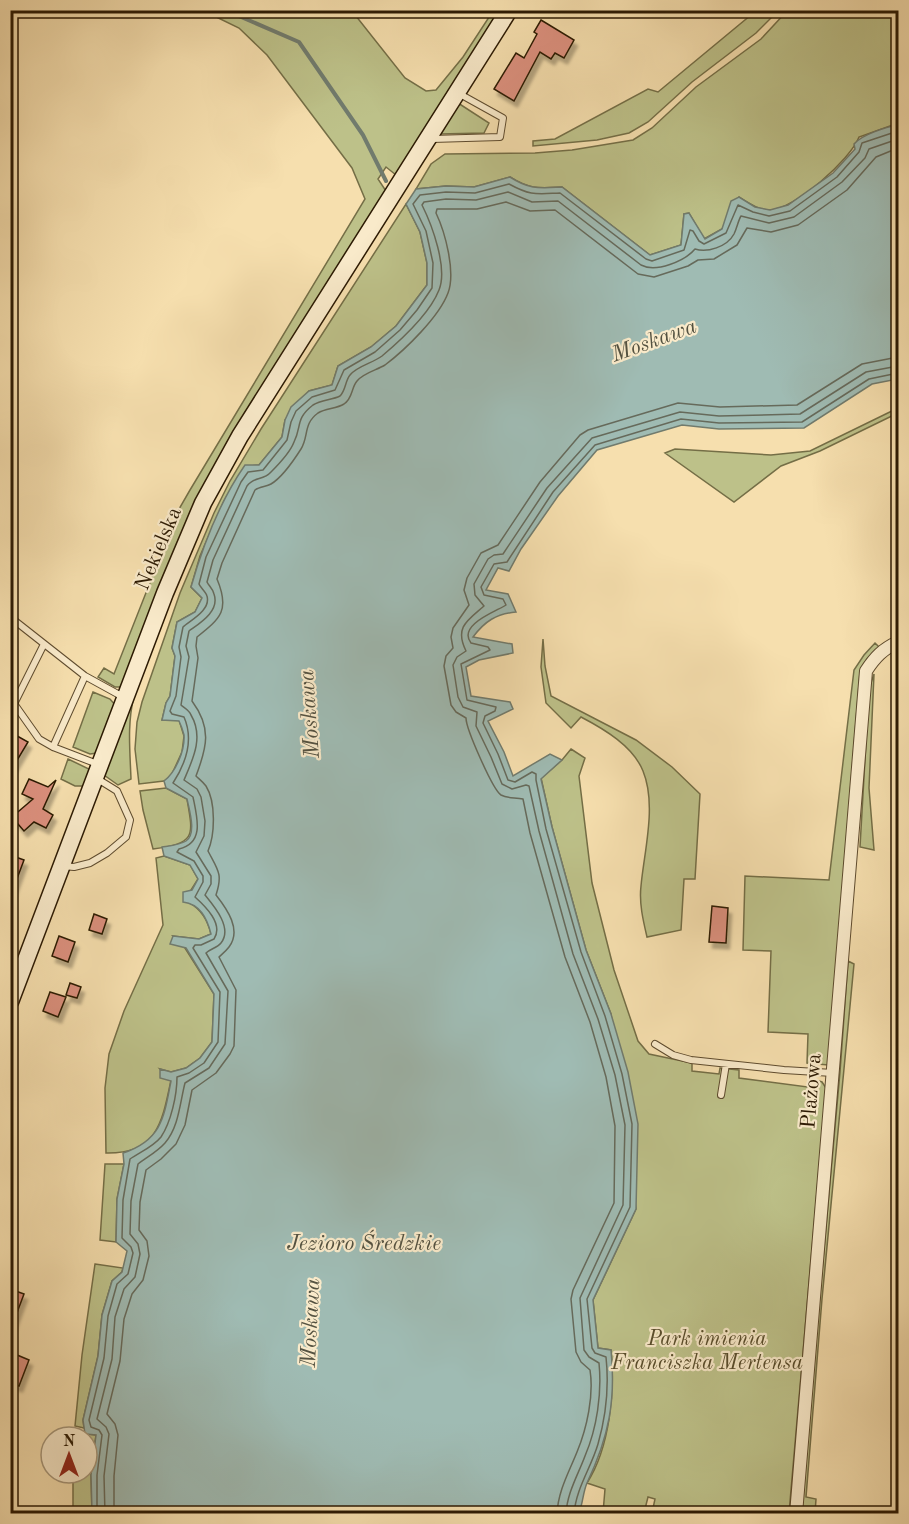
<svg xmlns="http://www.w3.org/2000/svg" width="909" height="1524" font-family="'Old Standard TT',serif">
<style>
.green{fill:#bdc189;stroke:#746e46;stroke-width:1.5}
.water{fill:#9fbbb3;stroke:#717b6d;stroke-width:1.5}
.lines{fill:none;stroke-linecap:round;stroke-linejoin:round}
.shore{stroke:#666a5b;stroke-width:1.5}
.stream{stroke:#717b6d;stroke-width:4}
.building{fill:#dc907e;stroke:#2c1a03;stroke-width:1.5;filter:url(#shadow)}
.lane-casing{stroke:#5e4b2e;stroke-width:8}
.street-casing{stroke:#5e4b2e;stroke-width:14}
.secondary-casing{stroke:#2c1a03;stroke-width:19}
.lane{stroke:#f9eaca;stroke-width:6}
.street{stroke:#f9eaca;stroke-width:12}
.secondary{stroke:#f9eaca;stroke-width:16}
.labels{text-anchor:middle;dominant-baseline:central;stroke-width:4.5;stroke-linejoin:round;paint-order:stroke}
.street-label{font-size:21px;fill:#2c1a03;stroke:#f9eaca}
.park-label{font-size:21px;font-style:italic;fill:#584c2b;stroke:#f9eaca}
.water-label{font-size:22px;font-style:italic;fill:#545241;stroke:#f9eaca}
</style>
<defs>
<filter id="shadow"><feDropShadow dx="3.5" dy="6" stdDeviation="1.5" flood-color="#0004"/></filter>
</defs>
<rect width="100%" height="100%" fill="#f6dfae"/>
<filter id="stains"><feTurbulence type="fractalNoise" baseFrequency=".00333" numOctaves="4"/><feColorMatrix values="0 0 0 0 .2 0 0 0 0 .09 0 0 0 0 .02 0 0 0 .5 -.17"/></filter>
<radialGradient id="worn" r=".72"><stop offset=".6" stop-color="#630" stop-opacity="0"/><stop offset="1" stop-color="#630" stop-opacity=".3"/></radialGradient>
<path class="green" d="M 757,10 L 778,11 L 756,33 L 692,82 L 648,122 L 629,133 L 597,140 L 533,146 L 533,141 L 555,139 L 648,89 L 658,92 Z
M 204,11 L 352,11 L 405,78 L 426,91 L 436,90 L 463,57 L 493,11 L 502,11 L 396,175 L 386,167 L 378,179 L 386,191 L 208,478 L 190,512 L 125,682 L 120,687 L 115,687 L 98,677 L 104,668 L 114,674 L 179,509 L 190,490 L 365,199 L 352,168 L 267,55 L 239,28 Z
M 787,11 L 898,11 L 898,125 L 890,126 L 859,137 C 851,159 794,210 770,210 C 758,210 749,203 739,197 L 722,229 L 704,239 L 689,213 L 684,214 L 681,245 L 650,255 L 562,187 C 540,188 530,190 510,177 L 474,187 L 446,186 L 416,189 L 431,164 L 445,154 L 535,153 L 572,150 L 633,140 L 652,128 L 696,87 L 761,39 Z
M 458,103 L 489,123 L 484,133 L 439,134 Z
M 406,204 L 420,232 L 427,263 L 427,285 L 396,326 L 371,347 L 338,366 L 332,385 L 309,391 L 285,420 L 282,437 L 259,465 L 251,466 L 224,501 L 200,556 L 191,587 L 202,598 L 195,612 L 177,622 L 172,648 L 175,656 L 170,696 L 166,703 L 162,720 L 179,720 L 184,736 L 182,752 L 171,776 L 164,781 L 139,784 L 135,749 L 137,722 L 142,702 L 180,593 L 214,513 L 230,481 L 261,429 Z
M 898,408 L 898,413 L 820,451 L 781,466 L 734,502 L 665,453 L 675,449 L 771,455 L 810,451 Z
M 543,639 L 545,666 L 551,696 L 636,740 L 672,767 L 700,794 L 695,879 L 684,879 L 681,930 L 647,937 C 643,920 639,903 641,886 C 644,852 657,805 643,771 C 633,746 604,729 581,717 L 571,728 L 546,703 L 541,667 Z
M 875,643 L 879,647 L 867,659 L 860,672 L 828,1065 L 807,1063 L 808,1034 L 768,1032 L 771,951 L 743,950 L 745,876 L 829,880 L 854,670 L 864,655 Z
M 874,674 L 869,788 L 874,850 L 860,847 L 869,689 Z
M 93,692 L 110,699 L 116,706 L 97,753 L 90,754 L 73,747 Z
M 134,696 C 127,724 130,751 131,779 L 118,785 L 104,775 Z
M 571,749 L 585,758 L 579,776 L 592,883 L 614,970 L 638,1041 L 649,1054 L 692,1063 L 692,1071 L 719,1074 L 720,1068 L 739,1070 L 739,1078 L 815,1088 L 816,1080 L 822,1082 L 826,1088 L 789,1513 L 652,1513 L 655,1499 L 648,1497 L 644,1513 L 603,1513 L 605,1489 L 587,1483 C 610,1447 615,1391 611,1350 L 598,1348 L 593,1300 L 636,1209 L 611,1014 L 586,950 L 552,827 L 541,778 L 562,760 Z
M 68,759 L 91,770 L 83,786 L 75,786 L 61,779 Z
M 166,788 L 187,799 C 194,838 195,843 153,849 L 143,810 L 140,791 Z
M 164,856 L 190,865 L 198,879 L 191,890 L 190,903 C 202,910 208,921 211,934 L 199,939 L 173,936 L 185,948 L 214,994 L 212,1042 L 200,1058 L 186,1068 L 171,1072 L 160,1069 L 171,1080 C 162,1123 157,1154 106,1153 L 105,1088 L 109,1054 L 124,1011 L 163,925 L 156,858 Z
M 848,961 L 854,964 L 822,1299 L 806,1497 L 816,1499 L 815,1513 L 800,1514 L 840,1072 Z
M 105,1164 L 124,1164 L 117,1199 L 116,1242 L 100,1240 Z
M 95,1264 L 123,1268 L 122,1272 L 112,1281 L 102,1315 L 98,1356 L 83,1420 L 84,1428 L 75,1426 L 82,1355 Z
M 73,1432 L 96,1435 L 91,1475 L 92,1513 L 73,1514 L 73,1473 L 87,1473 L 87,1437 L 73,1437 Z"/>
<path class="water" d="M 898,125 L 898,379 L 872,384 L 804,428 L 719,429 L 682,425 L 597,450 L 558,496 L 521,549 L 509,571 L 498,568 L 486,590 L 508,594 L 516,612 C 496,614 485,621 473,637 L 512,644 L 513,653 L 479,660 L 466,667 L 471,696 L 510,702 L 513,709 L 488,721 L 504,752 L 513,776 L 550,754 L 562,760 L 541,779 L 552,827 L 586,950 L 611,1014 L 628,1072 L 638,1124 L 636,1209 L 593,1300 L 598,1348 L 611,1350 C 616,1400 609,1437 587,1483 C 583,1492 583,1503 579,1513 L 92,1513 L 91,1475 L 96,1435 L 85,1434 L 83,1420 L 98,1356 L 102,1315 L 112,1281 L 122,1272 L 127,1251 L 116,1242 L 117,1199 L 124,1164 L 123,1153 C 162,1140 164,1117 171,1081 L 160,1078 L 160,1069 L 171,1072 L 186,1068 L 200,1058 L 212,1042 L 214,994 L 186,948 L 170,944 L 173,936 L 199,939 L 211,934 C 207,918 200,904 183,902 L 183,892 L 192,890 L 198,879 L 190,865 L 164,856 L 162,847 C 168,846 180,845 186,841 C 197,834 189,809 187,799 L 166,788 L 164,781 C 176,772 185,750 184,735 C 183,731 181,725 179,721 L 162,720 L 166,703 L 170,696 L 175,656 L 172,648 L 177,622 L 195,612 L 202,598 L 191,587 C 203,545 220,501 245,465 L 259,465 L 282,437 L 285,420 L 291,407 L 309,391 L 332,385 L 338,366 L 371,347 L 396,326 L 427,285 L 427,263 L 420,232 L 406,204 L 416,189 L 446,186 L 474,187 L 510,177 C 530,190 540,188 562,187 L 650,255 L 681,245 L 684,214 L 689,213 L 705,239 L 722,229 L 731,201 L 739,197 L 755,207 L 770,210 L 788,205 L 833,173 L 855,149 L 854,144 C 861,135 886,127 898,125 Z"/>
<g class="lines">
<path class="shore" d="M 97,1514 L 97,1475 L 102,1435 L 99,1430 L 91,1427 L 89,1420 L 104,1358 L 108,1316 L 117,1284 L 128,1274 L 133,1253 L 131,1247 L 122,1238 L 123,1200 L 130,1159 C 140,1152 153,1147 161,1137 C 171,1122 177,1095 177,1077 L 189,1073 L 204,1063 L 218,1042 L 220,992 L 193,948 L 195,945 L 201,945 L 214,939 C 224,924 205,906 195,897 L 203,882 L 203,876 L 194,861 L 177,852 L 179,849 C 205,843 197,817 193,797 L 173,783 C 186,763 194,740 184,717 L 172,714 L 170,711 L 176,696 L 181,657 L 179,647 L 183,627 C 191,620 211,610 207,596 C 206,592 200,587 199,584 L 206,557 L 241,482 L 248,472 L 263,470 L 287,440 L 291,422 L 296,411 L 312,397 L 335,390 L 344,370 L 375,352 L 400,330 L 417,310 L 432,288 L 433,263 L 426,231 L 413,204 L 420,195 L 446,192 L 475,193 L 509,184 C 531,196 536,194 560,193 L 646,259 L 652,261 L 684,250 L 690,230 L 693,231 L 699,241 L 704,244 L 726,233 L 738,205 L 753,212 L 769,216 L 790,211 L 837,177 L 859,152 L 862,143 L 898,131
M 105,1514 L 104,1476 L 109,1434 L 106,1427 L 97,1419 L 112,1359 L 115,1317 L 124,1289 L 135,1277 L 140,1254 L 138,1244 L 130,1234 L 131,1201 L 138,1164 C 147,1157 157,1152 165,1143 C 179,1127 180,1102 185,1083 L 209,1068 L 225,1044 L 228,991 L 206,953 C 210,949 217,948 221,943 C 233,928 214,906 205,895 L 211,884 L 211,876 L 196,852 L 204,836 L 205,821 L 201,797 L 197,789 L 184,780 C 193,759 204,737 191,715 C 189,710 184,708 181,705 L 189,657 L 186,646 L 189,631 C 200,623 220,611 214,594 C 213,589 209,586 207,582 L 213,560 L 247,486 C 254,476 263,481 271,472 C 279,464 290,453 294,442 C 302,426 295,419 313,405 C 321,400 332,400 340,396 C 346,390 345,381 350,375 C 357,366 373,363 382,356 C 401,340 430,313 439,290 C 448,268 432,225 422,205 L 424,202 L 446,199 L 476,200 L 508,192 L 532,202 L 558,201 L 641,265 C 656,273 685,261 695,249 C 707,253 727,247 734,234 C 737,228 738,221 741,216 L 769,223 L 794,217 L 842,182 L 865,158 L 869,149 L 898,139
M 114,1514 L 114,1476 L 118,1435 L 115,1424 L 107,1414 L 120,1361 L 124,1319 L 132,1294 L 143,1280 L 149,1256 L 147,1241 L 139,1230 L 140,1202 L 146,1170 L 161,1159 L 176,1144 L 185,1125 L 192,1090 L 216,1073 L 230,1054 L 234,1046 L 236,990 L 219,957 C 222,954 226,951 229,947 C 242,930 227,909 216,895 C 223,874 218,870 208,851 C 215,835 216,802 206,786 C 203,782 199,779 196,776 C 207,747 212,728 192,701 L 198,658 L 196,646 L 197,637 C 221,618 230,610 217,579 L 222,563 L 255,490 C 260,486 266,487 271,484 C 283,477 294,460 301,449 C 309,436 303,424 318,413 C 326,408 336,409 344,404 C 353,398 351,388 357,381 C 363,373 377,370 385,365 C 405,350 439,317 448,293 C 456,272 445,232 436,213 L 437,209 L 477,209 L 506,202 L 530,211 L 555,210 L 638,274 L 654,277 L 688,266 L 698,260 L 714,259 L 737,245 L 747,228 L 771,232 L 798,225 L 847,190 L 876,157 L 898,148
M 557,1514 C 558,1491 569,1472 577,1452 C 587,1428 594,1395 590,1370 L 581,1362 L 576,1352 L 571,1299 L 573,1290 L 614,1203 L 615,1126 L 606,1077 L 590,1022 L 565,957 L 530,833 L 523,799 C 516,797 508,799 501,795 C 493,790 466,729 466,718 L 456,712 L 451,705 L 444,666 L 446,656 L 453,648 L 451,637 L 453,628 L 469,605 L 464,590 L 467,578 L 481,553 L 498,545 L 540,482 L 580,435 L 588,430 L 678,403 L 720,407 L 797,405 L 862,364 L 898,357
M 566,1514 C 567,1493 578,1475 585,1456 C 597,1428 602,1393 599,1363 L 589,1357 L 584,1350 L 580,1298 L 623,1205 L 625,1125 L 615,1075 L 598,1019 L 573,954 L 539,831 L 529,786 L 526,785 L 512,789 L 502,784 L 491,757 L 476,726 L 477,712 L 463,707 L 458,697 L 453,665 L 457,657 L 466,651 C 454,627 468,620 484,606 L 475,595 L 474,584 L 488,559 L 494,555 L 503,554 L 547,488 L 592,438 L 680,412 L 719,416 L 800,414 L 866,372 L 898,366
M 574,1514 C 576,1488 591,1468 598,1444 C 606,1416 609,1385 606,1357 L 595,1353 L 592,1348 L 587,1299 L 630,1207 L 632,1124 L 622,1074 L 605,1016 L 581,952 L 546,829 L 536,780 L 536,774 L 532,772 L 515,782 L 508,780 L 498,754 L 483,723 L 485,716 L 495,711 L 496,707 L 467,700 L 461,664 L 490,650 L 488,647 L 471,643 C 457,625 497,611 506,605 L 503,599 L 484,595 L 481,587 L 494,564 L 507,562 L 553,492 L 595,445 L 681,419 L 719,423 L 802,422 L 869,379 L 898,373"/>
<path class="stream" d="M 225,10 L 299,42 L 363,135 L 386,181"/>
</g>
<path class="building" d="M 541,20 L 574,40 L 564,58 L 555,53 L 551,59 L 540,52 L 514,101 L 494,89 L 516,53 L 524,58 L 537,34 L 534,32 Z
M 10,732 L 28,742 L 10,772 Z
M 29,779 L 48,787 L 56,780 L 43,809 L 53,815 L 46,828 L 34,822 L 24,831 L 12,817 L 33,799 L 22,794 Z
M 10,855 L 24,860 L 12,892 L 10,892 Z
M 712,906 L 728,908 L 726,943 L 709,942 Z
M 94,914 L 107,919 L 102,934 L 89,930 Z
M 59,936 L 75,942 L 68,962 L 52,956 Z
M 70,983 L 81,987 L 77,998 L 66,995 Z
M 50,992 L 66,997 L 58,1017 L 43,1011 Z
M 10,1289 L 24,1294 L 12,1326 L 10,1326 Z
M 10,1352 L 29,1360 L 19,1386 L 10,1383 Z"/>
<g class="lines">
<g class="lane-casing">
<path id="lane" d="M 432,139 L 500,137 L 503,118 L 458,93
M 10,617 L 85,676 L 125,698
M 10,703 L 15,705 L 39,739 L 53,747 L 100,765
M 14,704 L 44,644
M 53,747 L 85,676
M 63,866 L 74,867 L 90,863 L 107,853 L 126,837 L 130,820 L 117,791 L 96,778
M 655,1044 L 673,1055 L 691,1060 L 784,1070 L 833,1073
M 721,1095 L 726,1064"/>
</g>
<g class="street-casing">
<path id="street" d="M 796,1514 L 866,671 C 875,657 883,649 898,642"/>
</g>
<g class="secondary-casing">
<path id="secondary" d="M 10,1002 L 165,593 L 203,503 L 240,436 L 509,10"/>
</g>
<use href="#lane" class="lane"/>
<use href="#street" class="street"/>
<use href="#secondary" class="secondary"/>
</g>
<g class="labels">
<g class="street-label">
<text transform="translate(159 549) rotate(-67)">Nekielska</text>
<text transform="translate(812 1091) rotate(-85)">Plażowa</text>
</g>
<g class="park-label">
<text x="707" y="1339">Park imienia<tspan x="707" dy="24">Franciszka Mertensa</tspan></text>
</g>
<g class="water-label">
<text transform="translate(654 341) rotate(-20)">Moskawa</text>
<text transform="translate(310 714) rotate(-94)">Moskawa</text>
<text x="364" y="1244">Jezioro Średzkie</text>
<text transform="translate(311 1323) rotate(-87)">Moskawa</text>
</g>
</g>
<rect width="909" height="1524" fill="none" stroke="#f6dfae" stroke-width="36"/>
<rect x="12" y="12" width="885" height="1500" fill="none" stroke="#2c1a03" stroke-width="3"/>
<rect x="18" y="18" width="873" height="1488" fill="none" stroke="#2c1a03" stroke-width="1.5"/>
<g transform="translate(69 1455)"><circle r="28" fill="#f9eaca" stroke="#a7977a" stroke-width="1.5"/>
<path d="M0-4.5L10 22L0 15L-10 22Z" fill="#8f2418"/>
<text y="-9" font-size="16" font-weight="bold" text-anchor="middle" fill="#2c1a03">N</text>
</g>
<rect width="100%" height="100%" filter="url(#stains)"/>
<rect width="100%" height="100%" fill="url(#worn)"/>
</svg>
